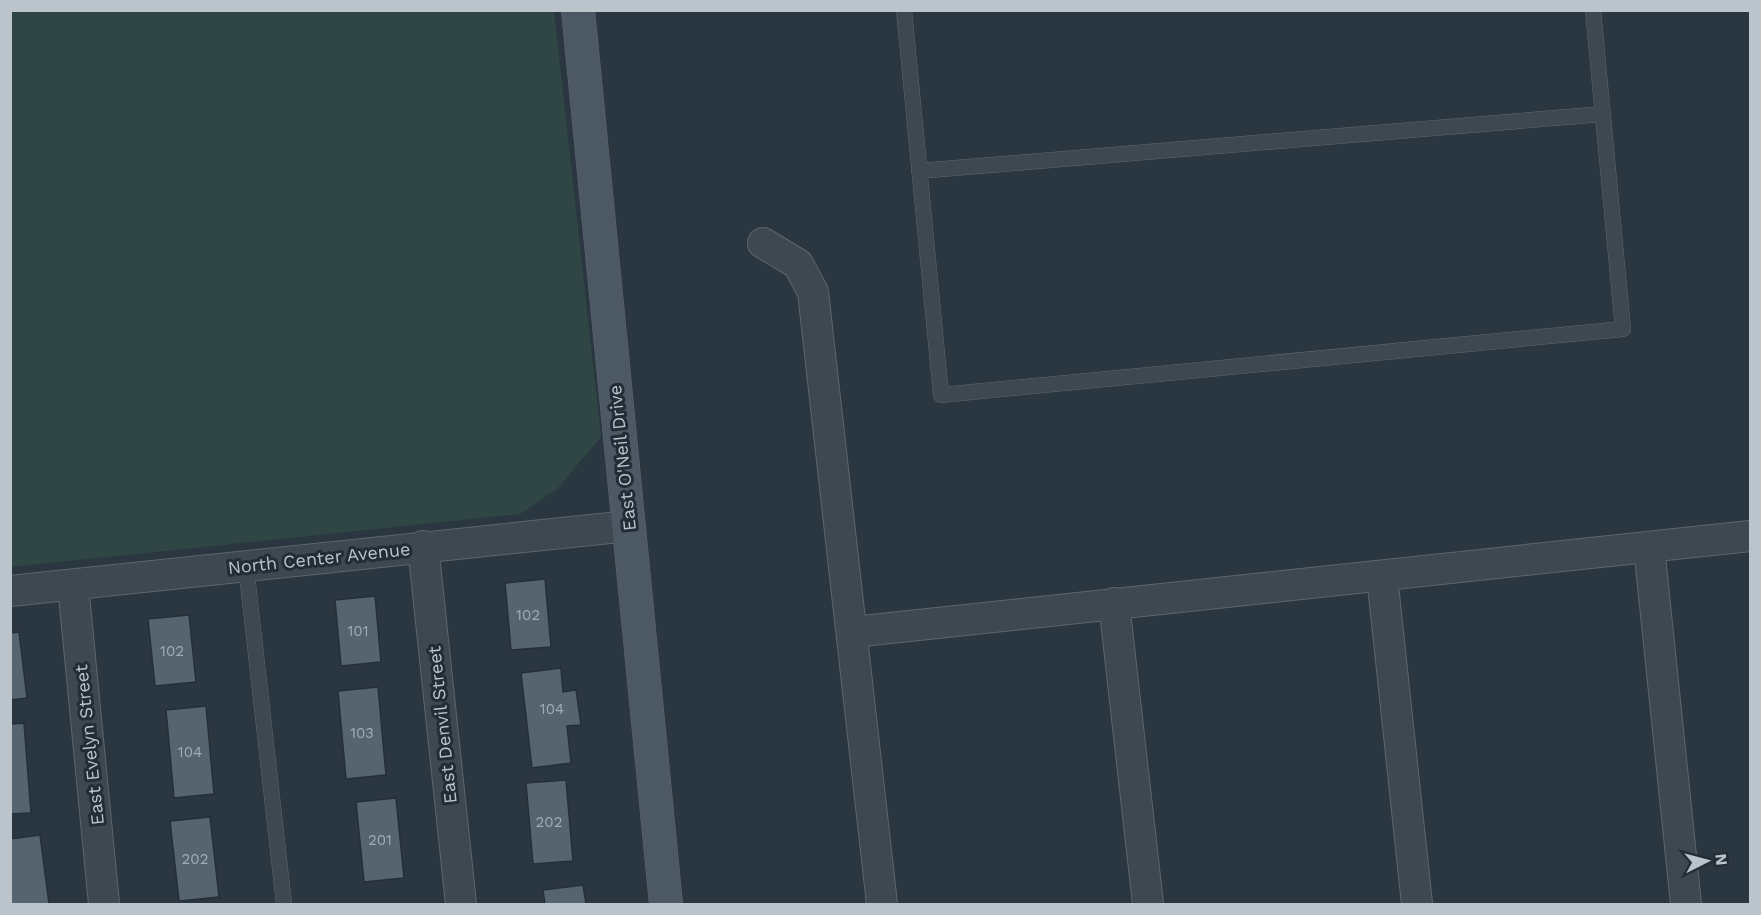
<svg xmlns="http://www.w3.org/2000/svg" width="1761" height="915" font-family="'Work Sans',sans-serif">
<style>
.green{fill:#2f4644}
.building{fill:#55646e;stroke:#242f39;stroke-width:1.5}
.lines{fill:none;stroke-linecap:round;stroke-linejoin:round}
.lane-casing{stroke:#5c666f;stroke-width:16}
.street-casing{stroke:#5c666f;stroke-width:32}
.secondary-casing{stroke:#5c666f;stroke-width:34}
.lane{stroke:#3e4851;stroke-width:15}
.street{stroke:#3e4851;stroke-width:30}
.secondary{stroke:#4c5864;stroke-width:33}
.labels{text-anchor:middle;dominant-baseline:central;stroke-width:6;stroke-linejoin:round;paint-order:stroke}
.number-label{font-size:15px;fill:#a2abb4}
.street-label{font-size:18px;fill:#bbc3cb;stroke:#222d37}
</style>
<rect width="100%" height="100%" fill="#2a3741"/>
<path class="green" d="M 10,11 L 554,11 L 601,437 L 557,489 L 520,514 L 11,567 Z"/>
<path class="building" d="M 545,579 L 551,647 L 511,650 L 505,583 Z
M 375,596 L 381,662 L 341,666 L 335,600 Z
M 189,615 L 196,682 L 155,686 L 148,619 Z
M 19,632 L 27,698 L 10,700 L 10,633 Z
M 561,668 L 563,692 L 576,690 L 581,725 L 567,726 L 571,763 L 532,768 L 521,673 Z
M 378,687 L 386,775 L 346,779 L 338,691 Z
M 206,706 L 214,794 L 174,798 L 166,710 Z
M 24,723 L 31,813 L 10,814 L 10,724 Z
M 566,780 L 573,861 L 533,864 L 526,783 Z
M 396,798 L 404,878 L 364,882 L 356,802 Z
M 210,817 L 219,897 L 179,901 L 170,821 Z
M 40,835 L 49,904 L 10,904 L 10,839 Z
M 583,885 L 586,904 L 545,904 L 543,890 Z"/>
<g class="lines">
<g class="lane-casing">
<path id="lane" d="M 904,10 L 941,395 L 1623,329 L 1593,10
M 919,171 L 1603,114
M 246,566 L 284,904"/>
</g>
<g class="street-casing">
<path id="street" d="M 763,243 L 798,264 L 813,292 L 882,904
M 423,546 L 461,904
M 1649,547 L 1686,904
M 1382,576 L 1417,904
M 73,585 L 104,904
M 10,591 L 629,526
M 1114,603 L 1148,904
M 853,632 L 1750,536"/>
</g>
<g class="secondary-casing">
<path id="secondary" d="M 578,10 L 666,904"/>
</g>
<use href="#lane" class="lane"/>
<use href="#street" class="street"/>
<use href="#secondary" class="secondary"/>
</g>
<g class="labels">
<g class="number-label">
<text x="528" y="615">102</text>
<text x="358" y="631">101</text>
<text x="172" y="651">102</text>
<text x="552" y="709">104</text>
<text x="362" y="733">103</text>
<text x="190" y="752">104</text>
<text x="549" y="822">202</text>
<text x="380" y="840">201</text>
<text x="195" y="859">202</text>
</g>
<g class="street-label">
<text transform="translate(622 458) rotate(-96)">East O'Neil Drive</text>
<text transform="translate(319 558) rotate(-6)">North Center Avenue</text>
<text transform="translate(442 725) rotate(-96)">East Denvil Street</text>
<text transform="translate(89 745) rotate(-96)">East Evelyn Street</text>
</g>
</g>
<rect width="1761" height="915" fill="none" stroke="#bbc3cb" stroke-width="24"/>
<g transform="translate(1707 861) rotate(84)" stroke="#222d37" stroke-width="4.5" paint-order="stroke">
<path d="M0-4.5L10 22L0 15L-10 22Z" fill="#bbc3cb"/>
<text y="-9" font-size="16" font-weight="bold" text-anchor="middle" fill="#bbc3cb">N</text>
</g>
</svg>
